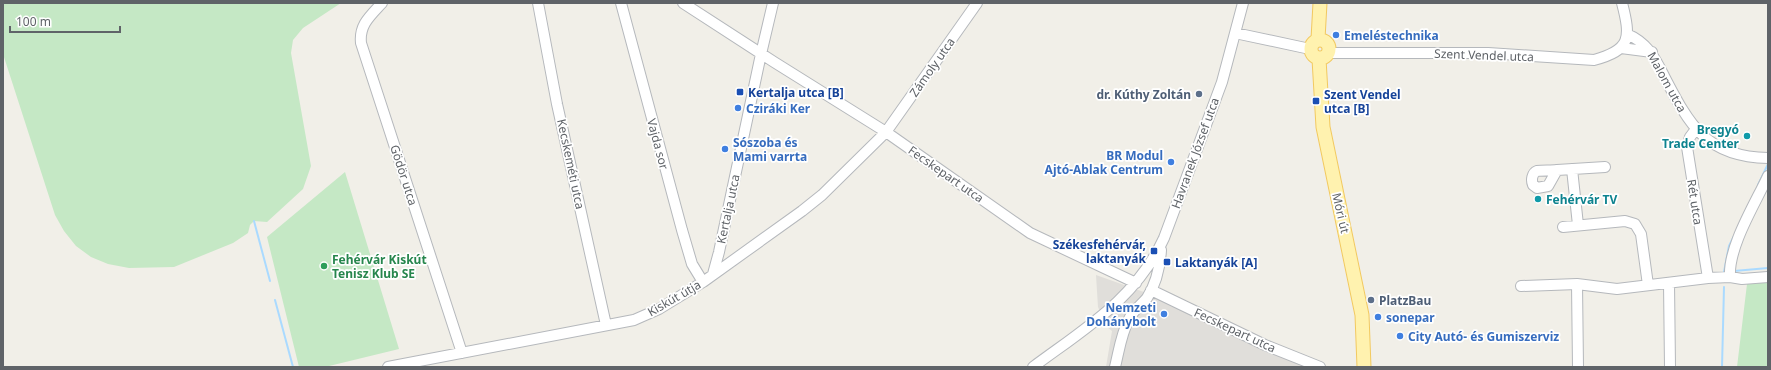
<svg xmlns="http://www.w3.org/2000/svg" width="1771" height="370" font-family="'Noto Sans',sans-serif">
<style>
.industrial{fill:#e0deda}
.green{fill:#c5e8c5}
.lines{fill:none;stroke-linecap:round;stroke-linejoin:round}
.stream{stroke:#aadaff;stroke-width:2}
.minor-casing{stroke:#b5b8bc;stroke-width:12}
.major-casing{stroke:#f2c960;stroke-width:15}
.minor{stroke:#fff;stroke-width:10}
.major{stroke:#fff2af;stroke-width:13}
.shop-dot{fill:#3f7fe0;stroke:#fff;stroke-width:1.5}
.transit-dot{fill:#1a4fb4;stroke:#fff;stroke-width:1.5}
.service-dot{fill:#5c6f8a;stroke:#fff;stroke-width:1.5}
.culture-dot{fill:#0f9aa8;stroke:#fff;stroke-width:1.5}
.leisure-dot{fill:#2e9e5b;stroke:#fff;stroke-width:1.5}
.labels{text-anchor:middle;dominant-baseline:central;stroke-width:3.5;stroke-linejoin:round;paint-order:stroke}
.shop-label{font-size:12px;font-weight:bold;fill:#366cbe;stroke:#fff;text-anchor:start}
.street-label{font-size:12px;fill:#5f6368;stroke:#fff}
.transit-label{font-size:12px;font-weight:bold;fill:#164399;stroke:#fff;text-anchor:start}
.service-label{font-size:12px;font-weight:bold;fill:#4e5e75;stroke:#fff;text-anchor:end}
.culture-label{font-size:12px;font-weight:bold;fill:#0d838f;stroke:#fff;text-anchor:end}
.leisure-label{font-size:12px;font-weight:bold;fill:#27864d;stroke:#fff;text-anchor:start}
</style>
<rect width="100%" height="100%" fill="#f1efe8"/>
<path class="industrial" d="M 1096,275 L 1155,296 L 1319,367 L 1106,367 L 1112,331 L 1107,327 L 1098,307 Z"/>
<path class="green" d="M 3,3 L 341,3 L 303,28 L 293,40 L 291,53 L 311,166 L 303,189 L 267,222 L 254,221 L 250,225 L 248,233 L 233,243 L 174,267 L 129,268 L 108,264 L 91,257 L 76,246 L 64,231 L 55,215 L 3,54 Z
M 345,172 L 399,349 L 325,367 L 299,367 L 267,237 Z
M 1768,282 L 1768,367 L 1737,367 L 1747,284 Z"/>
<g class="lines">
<path class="stream" d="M 1758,185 L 1768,164
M 254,221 L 270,281
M 1734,271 L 1768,268
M 1724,272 L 1729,246 L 1734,236
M 275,300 L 293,367
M 1722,367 L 1724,287"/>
<g class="minor-casing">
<path id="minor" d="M 382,3 C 370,16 359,25 361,43 L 462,353
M 538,3 L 557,104 L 606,325
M 621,3 L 682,230 L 692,264 L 703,282
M 683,3 L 774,62 L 886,132 L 1030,233 L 1136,283
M 1235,33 L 1310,49
M 1627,34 C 1646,42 1654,56 1663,74 C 1689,124 1705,157 1768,158
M 1621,48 L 1652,52
M 1329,53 L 1488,53 L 1594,60 C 1631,50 1631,38 1622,3
M 1696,129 L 1690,137 L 1687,147 L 1708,278
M 1572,169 L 1578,225
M 1557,170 L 1548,186 L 1537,188 L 1533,185 C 1531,180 1532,173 1537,171 C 1543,170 1551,171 1557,170 C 1573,169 1589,168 1605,167
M 1563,227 L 1625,221 L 1635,224 L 1641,234 L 1648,285
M 713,274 L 719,252 L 761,54 L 773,3
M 1730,277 C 1728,247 1755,204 1768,176
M 1669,283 L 1670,367
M 1577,284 L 1578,367
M 1521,286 L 1577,284 L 1617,289 L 1708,278 L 1730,277 L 1742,279 L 1768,277
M 1151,290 L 1265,345 L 1320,367
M 388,367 L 634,320 L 659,309 L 703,282 L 802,211 L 822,195 L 886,132 L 977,3
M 1033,367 C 1084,329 1136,299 1164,238 L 1222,82 L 1243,3
M 1115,367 C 1119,351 1121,334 1129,319 C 1133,311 1141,305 1147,298 C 1156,284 1160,267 1161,250"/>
</g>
<g class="major-casing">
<path id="major" d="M 1318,39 L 1320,3
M1311 49a9 9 0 1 1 18 0a9 9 0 1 1-18 0Z
M 1319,59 L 1323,127 L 1362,315 L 1364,367"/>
</g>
<use href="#minor" class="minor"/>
<use href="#major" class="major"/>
</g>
<g class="shop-dot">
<circle cx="1336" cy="35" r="4"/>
<circle cx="738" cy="108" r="4"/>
<circle cx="725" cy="149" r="4"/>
<circle cx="1171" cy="162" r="4"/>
<circle cx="1164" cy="314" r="4"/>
<circle cx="1378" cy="317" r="4"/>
<circle cx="1400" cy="336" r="4"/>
</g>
<g class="transit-dot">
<rect x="736" y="88" width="8" height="8" rx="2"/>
<rect x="1312" y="97" width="8" height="8" rx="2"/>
<rect x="1150" y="247" width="8" height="8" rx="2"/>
<rect x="1163" y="258" width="8" height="8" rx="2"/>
</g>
<g class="service-dot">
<circle cx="1199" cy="94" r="4"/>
<circle cx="1371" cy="300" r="4"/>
</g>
<g class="culture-dot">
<circle cx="1747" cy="136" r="4"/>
<circle cx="1538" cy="199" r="4"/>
</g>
<circle class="leisure-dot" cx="324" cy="266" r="4"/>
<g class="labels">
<g class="shop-label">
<text x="1344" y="35">Emeléstechnika</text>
<text x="746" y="108">Cziráki Ker</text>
<text x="733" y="142">Sószoba és<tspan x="733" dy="14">Mami varrta</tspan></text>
<text x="1163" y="155" text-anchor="end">BR Modul<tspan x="1163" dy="14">Ajtó-Ablak Centrum</tspan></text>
<text x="1156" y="307" text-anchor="end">Nemzeti<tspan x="1156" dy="14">Dohánybolt</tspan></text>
<text x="1386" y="317">sonepar</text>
<text x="1408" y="336">City Autó- és Gumiszerviz</text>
</g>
<g class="street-label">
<text transform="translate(1484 55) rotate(2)">Szent Vendel utca</text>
<text transform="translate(932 67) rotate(-55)">Zámoly utca</text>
<text transform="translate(1667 82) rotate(61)">Malom utca</text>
<text transform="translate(658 144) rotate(75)">Vajda sor</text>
<text transform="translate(1195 153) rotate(-70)">Havranek József utca</text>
<text transform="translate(571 164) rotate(78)">Kecskeméti utca</text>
<text transform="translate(946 174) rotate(35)">Fecskepart utca</text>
<text transform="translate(404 175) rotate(72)">Gödör utca</text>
<text transform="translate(1695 202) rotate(81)">Rét utca</text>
<text transform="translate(728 209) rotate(-78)">Kertalja utca</text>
<text transform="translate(1341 213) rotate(77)">Móri út</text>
<text transform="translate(674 298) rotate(-30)">Kiskút útja</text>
<text transform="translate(1235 330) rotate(25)">Fecskepart utca</text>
</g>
<g class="transit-label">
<text x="748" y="92">Kertalja utca [B]</text>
<text x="1324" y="94">Szent Vendel<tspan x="1324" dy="14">utca [B]</tspan></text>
<text x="1146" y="244" text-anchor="end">Székesfehérvár,<tspan x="1146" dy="14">laktanyák</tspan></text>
<text x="1175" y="262">Laktanyák [A]</text>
</g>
<g class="service-label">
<text x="1191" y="94">dr. Kúthy Zoltán</text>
<text x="1379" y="300" text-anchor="start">PlatzBau</text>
</g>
<g class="culture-label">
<text x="1739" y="129">Bregyó<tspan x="1739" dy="14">Trade Center</tspan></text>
<text x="1546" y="199" text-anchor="start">Fehérvár TV</text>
</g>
<g class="leisure-label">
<text x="332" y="259">Fehérvár Kiskút<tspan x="332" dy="14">Tenisz Klub SE</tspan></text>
</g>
</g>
<rect width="1771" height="370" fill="none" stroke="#5f6368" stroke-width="8"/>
<path d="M10 26v6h110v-6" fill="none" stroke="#5f6368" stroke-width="2"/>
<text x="16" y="26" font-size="12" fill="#5f6368" stroke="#ffffff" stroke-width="3" paint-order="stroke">100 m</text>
</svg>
